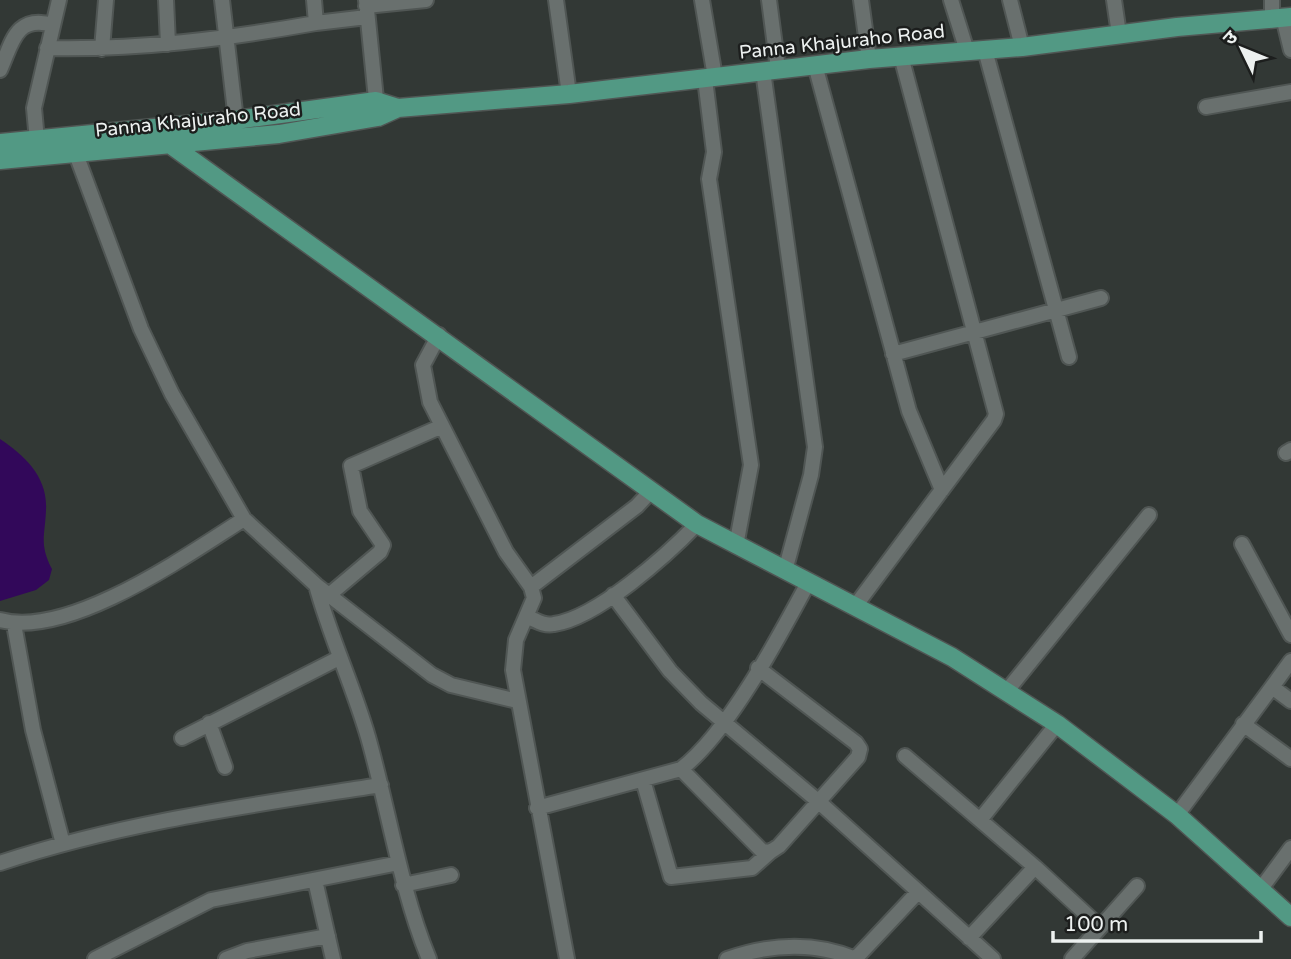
<svg xmlns="http://www.w3.org/2000/svg" width="1291" height="959" font-family="'Varela Round','Noto Sans Devanagari',sans-serif">
<style>
.water{fill:#32085a}
.lines{fill:none;stroke-linecap:round;stroke-linejoin:round}
.minor-casing{stroke:#505654;stroke-width:18}
.major-casing{stroke:#505654;stroke-width:21}
.minor{stroke:#69706e;stroke-width:14}
.major{stroke:#529984;stroke-width:18}
.labels{text-anchor:middle;dominant-baseline:central;stroke-width:5;stroke-linejoin:round;paint-order:stroke}
.street-label{font-size:19px;fill:#edf1f0;stroke:#1c1e1d}
</style>
<rect width="100%" height="100%" fill="#323835"/>
<path class="water" d="M 0,439 C 25,456 48,477 46,510 C 45,536 39,544 52,569 L 49,580 L 36,590 L 0,601 Z"/>
<g class="lines">
<g class="minor-casing">
<path id="minor" d="M 166,0 L 168,44
M 222,0 L 236,120
M 314,0 L 316,23 L 367,17
M 366,0 L 377,109
M 556,0 L 569,94
M 702,0 L 715,77
M 769,0 L 778,69
M 861,0 L 869,59
M 951,0 L 967,51
M 1010,0 L 1022,47
M 1114,0 L 1119,34
M 1272,0 L 1272,18
M 366,6 L 426,0
M 1283,17 L 1291,50
M 47,48 C 138,50 226,39 316,23
M 102,49 L 106,0
M 985,50 L 1069,357
M 815,65 L 909,411 L 942,490
M 0,70 C 12,44 15,14 53,25
M 763,71 L 815,447 L 811,475 L 785,571
M 705,79 L 714,152 L 709,179 L 751,465 L 736,546
M 1206,107 L 1291,92
M 37,140 L 34,108 L 59,0
M 76,154 L 141,329 L 172,394 L 244,519 L 316,585 L 432,675 L 451,685 L 517,701
M 439,335 L 423,365 L 430,402 L 506,552 L 531,587 L 534,598 L 516,640 L 513,670 L 567,959
M 893,354 L 1101,298
M 1286,453 L 1291,450
M 1242,544 L 1291,635
M 316,585 C 330,637 353,685 368,737 C 389,811 400,888 429,959
M 531,587 L 637,506 L 651,491
M 329,595 L 380,552 L 383,545 L 360,511 L 351,466 L 440,427
M 613,595 L 670,671 L 701,703 L 819,802 L 993,959
M 856,605 L 994,420 L 996,414 L 901,56
M 528,617 C 537,621 544,626 554,624 C 597,618 667,555 697,524
M 0,620 C 69,639 187,555 244,519
M 14,624 L 33,730 L 63,844
M 1272,687 L 1291,661
M 1006,692 L 1149,515
M 209,723 L 225,767
M 1243,724 L 1291,759
M 182,738 L 339,658
M 905,756 L 1035,867 L 1100,927
M 681,769 L 762,851 L 770,852 L 779,846 L 858,757 L 860,749 L 856,743 L 758,668
M 643,780 L 671,877 L 752,868 L 770,852
M 537,808 L 681,769 C 728,733 779,637 808,583
M 1177,815 L 1272,687 L 1291,701
M 980,820 L 1057,724
M 0,863 C 123,822 253,805 381,785
M 315,880 L 333,959
M 403,885 L 451,875
M 1260,890 L 1291,848
M 969,938 L 1035,867
M 95,959 L 211,900 L 399,863
M 226,959 L 247,951 L 328,936
M 727,959 C 770,944 813,941 856,959
M 855,959 L 918,892
M 1072,959 L 1137,886"/>
</g>
<g class="major-casing">
<path id="major" d="M 0,143 L 236,120 L 376,101 L 398,108 L 569,94 L 869,59 L 1022,47 L 1177,27 L 1291,17
M 171,145 L 697,524 L 952,657 L 1057,724 L 1177,815 L 1291,917
M 0,160 L 279,134 L 378,117 L 398,108"/>
</g>
<use href="#minor" class="minor"/>
<use href="#major" class="major"/>
</g>
<g class="labels">
<g class="street-label">
<text transform="translate(842 42) rotate(-6)">Panna Khajuraho Road</text>
<text transform="translate(198 120) rotate(-6)">Panna Khajuraho Road</text>
</g>
</g>
<g transform="translate(1242 49) rotate(313)" stroke="#1c1e1d" stroke-width="5" paint-order="stroke">
<path d="M0-5L12 26L0 18L-12 26Z" fill="#edf1f0"/>
<text y="-10" font-size="19" font-weight="bold" text-anchor="middle" fill="#edf1f0">उ</text>
</g>
<path d="M1053 931v10h208v-10" fill="none" stroke="#edf1f0" stroke-width="3.5"/>
<text x="1064" y="931" font-size="21" fill="#edf1f0" stroke="#1c1e1d" stroke-width="5" paint-order="stroke">100 m</text>
</svg>
